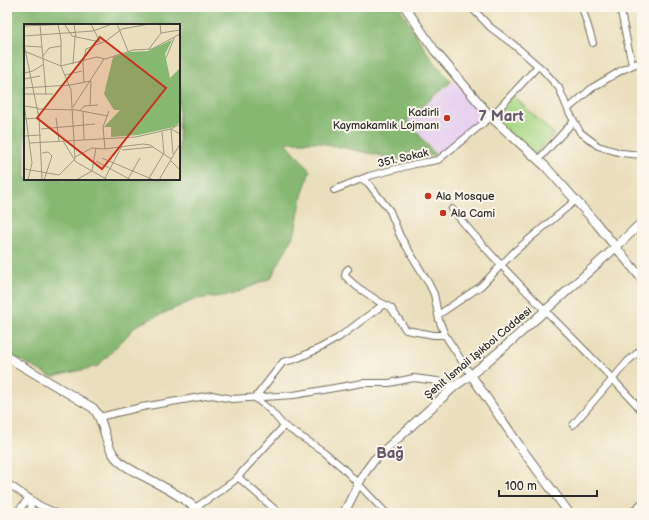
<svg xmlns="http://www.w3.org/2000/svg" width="649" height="520" font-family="'Balsamiq Sans',sans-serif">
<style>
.built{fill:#e7d2ef}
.green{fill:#a8d784;stroke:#6a8158}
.forest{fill:#86b872;stroke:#58724e;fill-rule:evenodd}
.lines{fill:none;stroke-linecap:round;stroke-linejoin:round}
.minor-casing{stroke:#6e6a5e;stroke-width:8}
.tertiary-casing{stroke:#6e6a5e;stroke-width:10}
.minor{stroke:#fff;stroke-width:6}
.tertiary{stroke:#fff;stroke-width:8}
.poi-dot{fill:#c8321e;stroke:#fbf7ec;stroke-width:1.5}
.labels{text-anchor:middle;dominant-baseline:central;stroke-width:4;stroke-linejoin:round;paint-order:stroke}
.poi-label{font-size:11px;fill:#2b2b2b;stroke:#fbf7ec;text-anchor:start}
.street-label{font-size:11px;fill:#2b2b2b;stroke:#fbf7ec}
.district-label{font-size:15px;font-weight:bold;fill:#65576c;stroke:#fbf7ec}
.inset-road{fill:none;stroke:#9e9782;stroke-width:1}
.view{fill:#c8321e;fill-opacity:0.15;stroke:#c8321e;stroke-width:2}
.inset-edge{fill:none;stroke:#2b2b2b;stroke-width:2}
</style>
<rect width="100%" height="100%" fill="#fbf7ec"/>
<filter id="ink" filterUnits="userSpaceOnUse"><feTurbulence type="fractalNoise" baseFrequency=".025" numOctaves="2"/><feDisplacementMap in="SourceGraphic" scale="8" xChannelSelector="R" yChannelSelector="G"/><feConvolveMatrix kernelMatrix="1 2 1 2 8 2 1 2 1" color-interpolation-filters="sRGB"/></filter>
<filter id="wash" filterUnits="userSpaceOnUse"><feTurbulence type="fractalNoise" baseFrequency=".012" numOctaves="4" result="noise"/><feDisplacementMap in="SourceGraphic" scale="16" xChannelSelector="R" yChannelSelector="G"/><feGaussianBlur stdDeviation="0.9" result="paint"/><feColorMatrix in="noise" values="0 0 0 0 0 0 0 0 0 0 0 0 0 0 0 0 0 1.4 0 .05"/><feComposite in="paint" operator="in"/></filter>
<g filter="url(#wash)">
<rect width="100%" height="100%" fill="#eadfbc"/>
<path class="built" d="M 455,80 L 486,117 L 439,157 L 408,120 Z"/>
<path class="green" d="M 512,95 L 554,134 L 533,156 L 491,117 Z"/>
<path class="forest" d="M 7,7 L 399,7 C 415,33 429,60 452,81 L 407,120 L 435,154 L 424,158 L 402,160 L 316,142 L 286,142 L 310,171 L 302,196 L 295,232 L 271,278 L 231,295 L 196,299 L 137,325 L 98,366 L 52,377 L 7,353 ZM 25,25 L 179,25 L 179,179 L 25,179 Z"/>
</g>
<g filter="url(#ink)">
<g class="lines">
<g class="minor-casing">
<path id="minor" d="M 471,7 L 490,27 L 514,45 L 543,70 L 559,88 L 569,112 L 580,132 L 598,146 L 621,153 L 642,155
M 582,7 L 593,43
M 620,7 L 632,65
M 568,109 L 592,88 L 622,70 L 642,61
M 538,160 L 574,121
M 362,179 L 368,183 L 390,211 L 400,236 L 429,284 L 434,294 L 439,320 L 445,335 L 471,375
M 334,190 L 369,176 L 415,164 L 438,160 L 491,117 L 538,66
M 452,209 C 510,281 581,342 642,411
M 348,269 L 346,271 L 345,276 L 356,286 L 378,301 L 391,308 L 406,330 L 434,335 L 445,335
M 384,304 L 338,338 L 320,348 L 296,359 L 283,362 L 255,398 L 270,410 L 283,425 L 323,451 L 343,468 L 386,513
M 438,315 L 481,286 L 515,251 L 576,200
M 99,417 L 142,407 L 212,395 L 232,399 L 294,395 L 363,383 L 389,383 L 414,378 L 437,381 L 455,386
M 573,425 L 628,361 L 642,349
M 238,477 L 279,513
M 7,483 L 39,505 L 56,513
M 29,498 L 32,513
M 16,513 L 29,498
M 188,513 L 234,481 L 284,426"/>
</g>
<g class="tertiary-casing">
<path id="tertiary" d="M 405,7 L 435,51 L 491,117 L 545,166 L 596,223 L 642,279
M 7,357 L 93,408 C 106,421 103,445 118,460 C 126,468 137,473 147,478 C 166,488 185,498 201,513
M 471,375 L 521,448 L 569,513
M 344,513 L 363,475 L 374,460 L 385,450 L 455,386 L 471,375 L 508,344 L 615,248 L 642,222
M 633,513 L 642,504"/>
</g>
<use href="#minor" class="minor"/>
<use href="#tertiary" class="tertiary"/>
</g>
</g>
<g class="poi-dot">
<circle cx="447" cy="118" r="4"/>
<circle cx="428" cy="196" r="4"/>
<circle cx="443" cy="213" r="4"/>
</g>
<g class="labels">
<g class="poi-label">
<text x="439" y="112" text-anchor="end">Kadirli<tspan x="439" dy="13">Kaymakamlık Lojmanı</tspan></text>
<text x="436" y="196">Ala Mosque</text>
<text x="451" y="213">Ala Cami</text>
</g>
<g class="street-label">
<text transform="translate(403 158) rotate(-13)">351. Sokak</text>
<text transform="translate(478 353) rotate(-40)">Şehit İsmail Işıkbol Caddesi</text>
</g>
<g class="district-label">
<text x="501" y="116">7 Mart</text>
<text x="390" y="453">Bağ</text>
</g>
</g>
<g transform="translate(24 24)">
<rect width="156" height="156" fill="#eadfbc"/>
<path d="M 148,16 L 141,30 L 146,54 L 156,44 L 156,98 L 150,103 L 114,111 L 87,113 L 87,103 L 80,103 L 96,86 L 90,86 L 80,70 L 89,33 L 105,28 L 124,27 Z" fill="#86b872"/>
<path class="inset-road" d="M 16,0 L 22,70M 50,0 L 52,13M 67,0 L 76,18M 93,0 L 104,27M 41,1 L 48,12 L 76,18M 0,2 L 48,0M 137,9 L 156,6M 0,12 L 69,7 L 88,0M 0,20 L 15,94 L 18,156M 0,22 L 18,23M 125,25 L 137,9 L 136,0M 0,27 L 37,42 L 73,33 L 81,35 L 109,26 L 128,25 L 156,10M 19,32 L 25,24 L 37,22M 142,34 L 150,14M 49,40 L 51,13M 0,49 L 9,47 L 20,40M 41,51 L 58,47M 0,55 L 16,52M 60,58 L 59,39 L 62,25 L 82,17 L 98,5 L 125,0M 0,64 L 46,61 L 67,57 L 66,82M 0,70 L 29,70M 0,79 L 8,139 L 4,156M 0,82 L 14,84M 49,83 L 80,35M 14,85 L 52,86 L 84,92M 56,87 L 60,82 L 74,81M 59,88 L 60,116M 32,94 L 35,117M 0,95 L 15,94M 17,105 L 71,100M 0,112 L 17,111M 39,117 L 52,138 L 84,156M 6,119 L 112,113 L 147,105 L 156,100M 81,125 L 79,103 L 85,87M 98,126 L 129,123M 18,129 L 24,128 L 28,132 L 20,156M 149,130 L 147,105 L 156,110M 51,133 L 68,124 L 80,125 L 119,120 L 126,121 L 147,135M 78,134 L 130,156M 146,136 L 156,146M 72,137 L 107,156M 0,145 L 35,151 L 51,135 L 47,66 L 37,42 L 37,16 L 34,0M 68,147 L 72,124M 81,154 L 98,122M 104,155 L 116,134M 52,156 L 68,147M 124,156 L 140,129 L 138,108M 135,156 L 156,120"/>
<path class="view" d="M 76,13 L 142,64 L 78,145 L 13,94 Z"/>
<rect width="156" height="156" class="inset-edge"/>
</g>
<rect width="649" height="520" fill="none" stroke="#fbf7ec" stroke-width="24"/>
<path d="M499 490v6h98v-6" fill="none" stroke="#2b2b2b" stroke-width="2"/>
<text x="505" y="490" font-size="12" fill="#2b2b2b" stroke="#fbf7ec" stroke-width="3" paint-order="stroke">100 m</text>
</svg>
